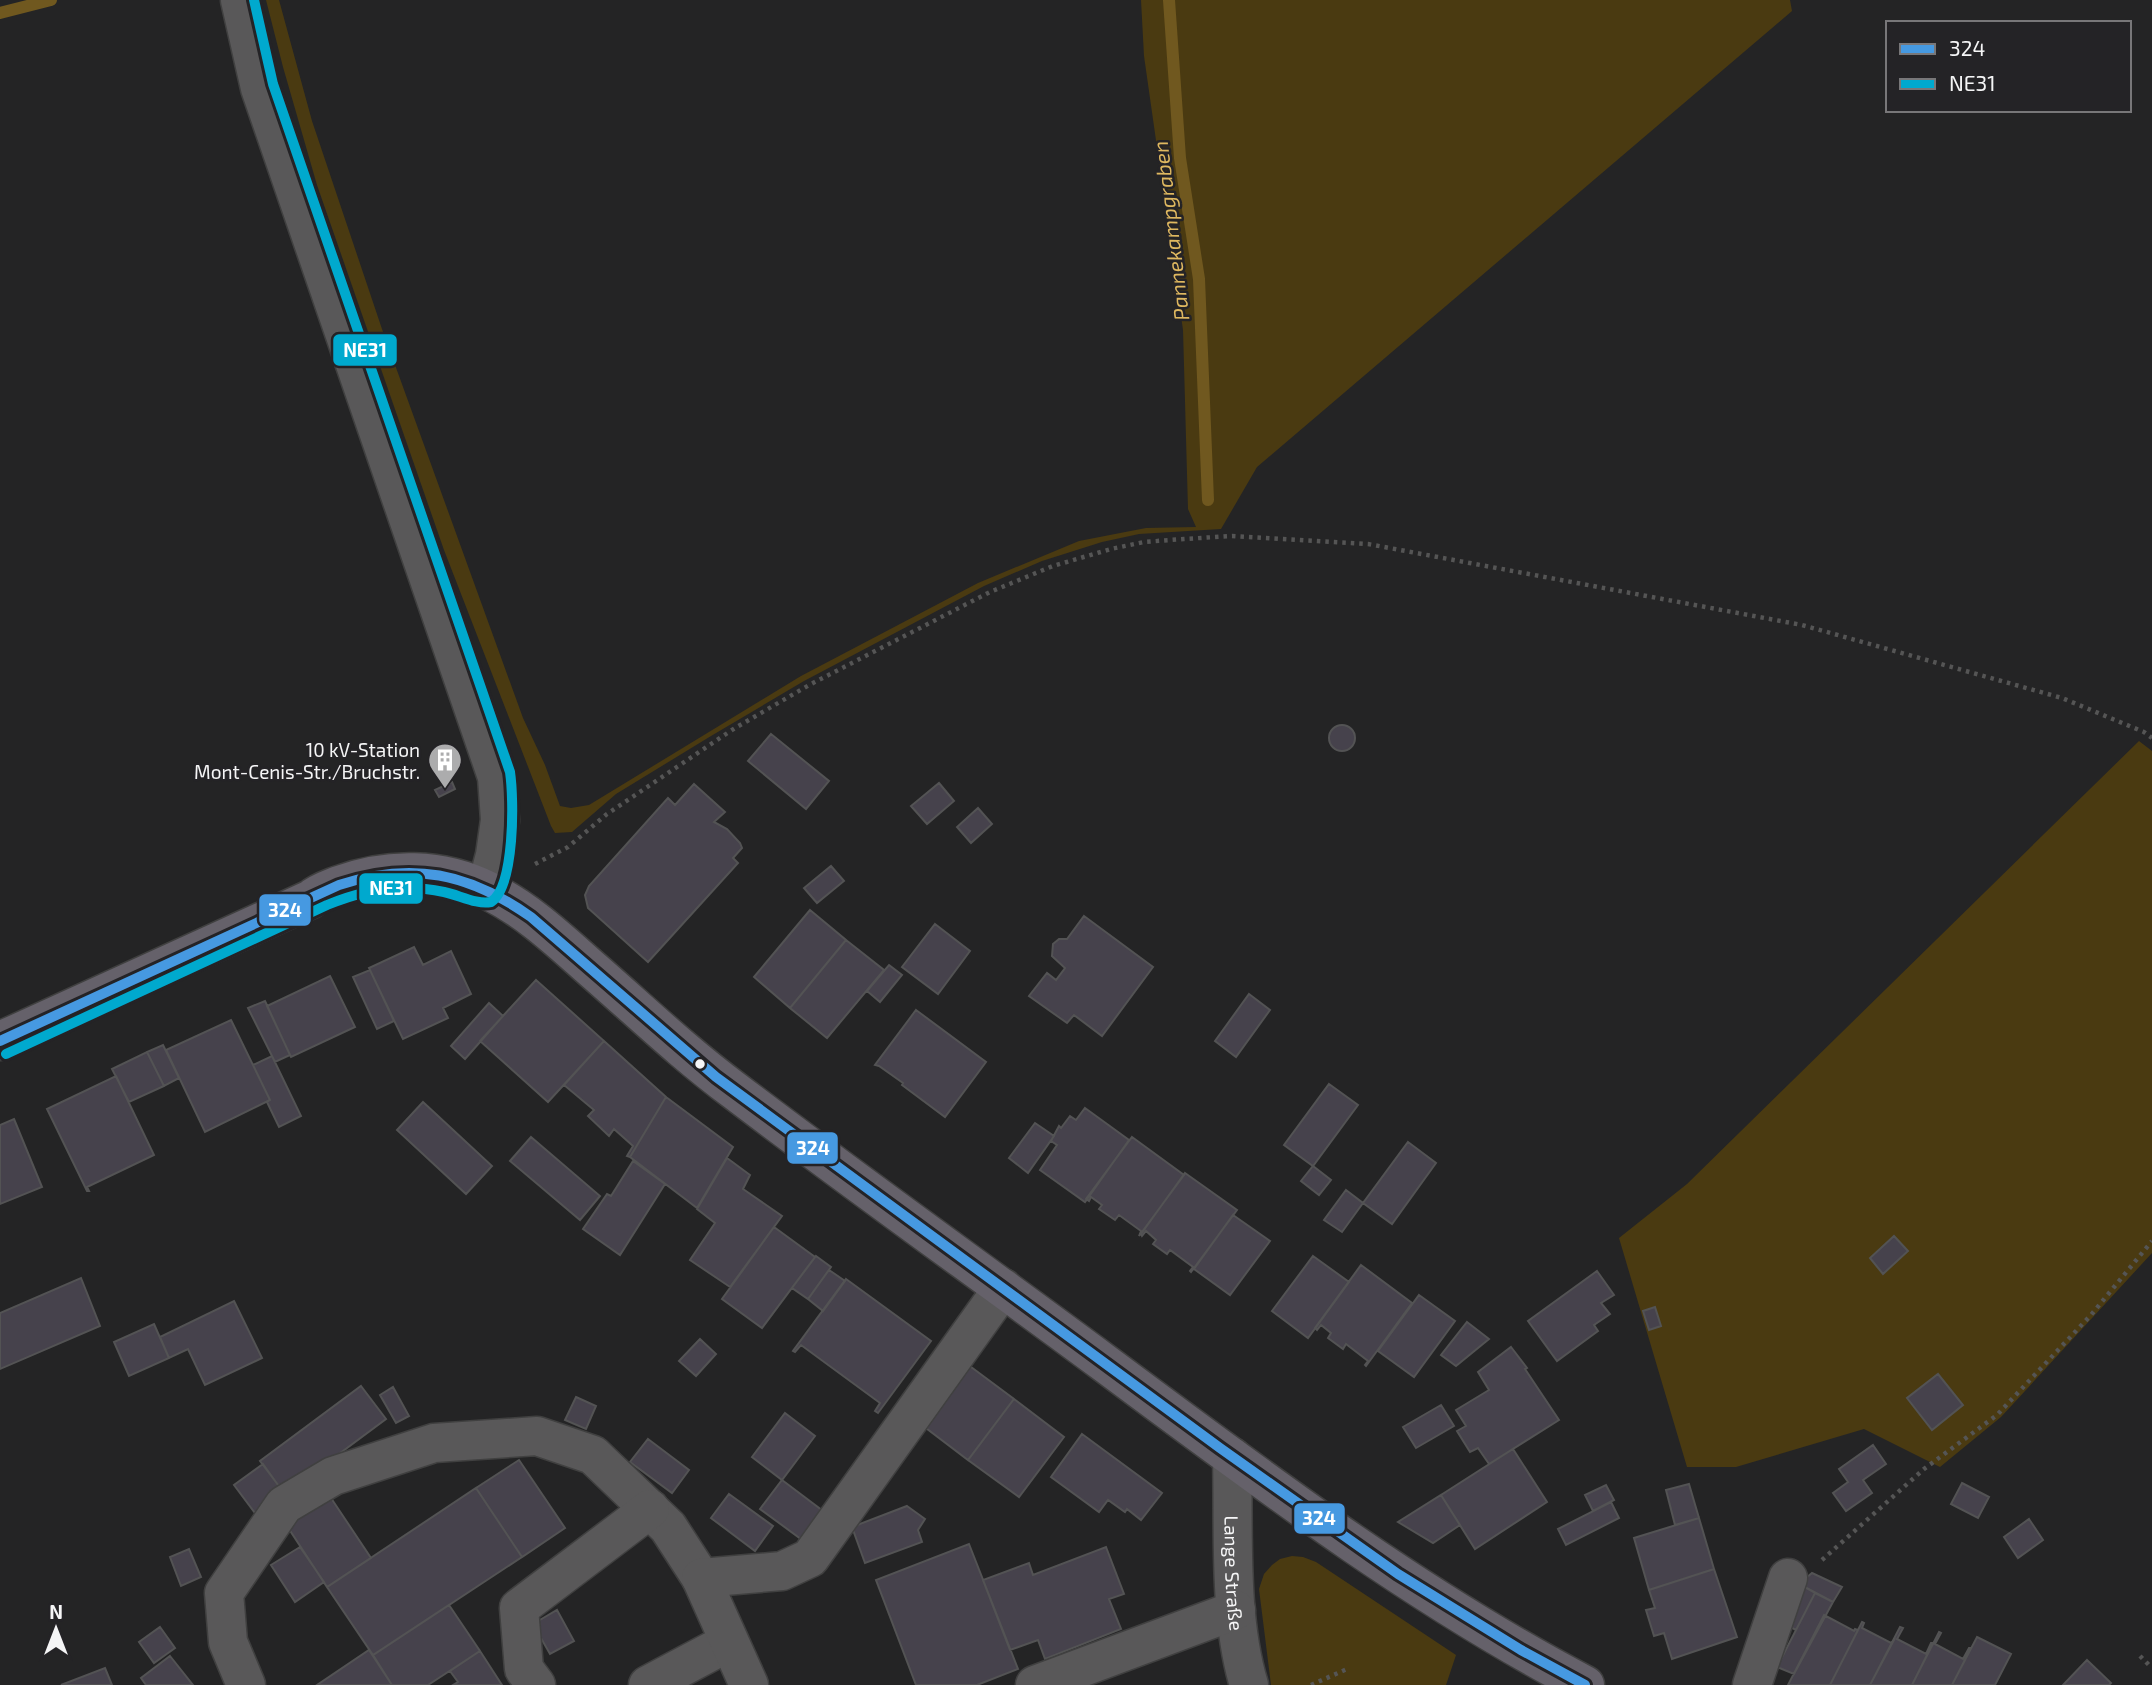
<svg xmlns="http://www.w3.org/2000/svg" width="2152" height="1685" font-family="'Exo 2',sans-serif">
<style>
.green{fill:#4a3a11}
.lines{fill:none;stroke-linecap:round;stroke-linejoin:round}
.stream{stroke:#70581f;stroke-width:12}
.building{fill:#46424c;stroke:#535354;stroke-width:2}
.minor-casing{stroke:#404040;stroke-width:41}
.major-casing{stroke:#404040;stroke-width:41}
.path{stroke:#555;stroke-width:4.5;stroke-dasharray:3.5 5;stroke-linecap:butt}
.minor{stroke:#595859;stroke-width:38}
.major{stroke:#65616a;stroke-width:38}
.bus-1-casing{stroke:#242326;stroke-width:16}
.bus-2-casing{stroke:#242326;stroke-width:16}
.bus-1{stroke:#4699e1;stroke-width:10}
.bus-2{stroke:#00a9ce;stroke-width:10}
.bus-dot{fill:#f5f5f6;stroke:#242326;stroke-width:2.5}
.labels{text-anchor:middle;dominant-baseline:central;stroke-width:5;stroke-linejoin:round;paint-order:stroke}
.poi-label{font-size:19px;fill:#f5f5f6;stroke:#242326;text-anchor:end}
.street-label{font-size:19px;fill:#f5f5f6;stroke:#242326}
.water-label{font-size:21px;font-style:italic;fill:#dfb860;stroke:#242326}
.line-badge{stroke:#242326;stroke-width:2.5}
.badge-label{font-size:19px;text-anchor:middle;font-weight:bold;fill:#fff}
</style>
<rect width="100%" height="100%" fill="#242425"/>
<path class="green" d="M 266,0 L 279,0 L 312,121 L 382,329 L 523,718 L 545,765 L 560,806 L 571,808 L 589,805 L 801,676 L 978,583 L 1079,541 L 1146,528 L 1196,527 L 1188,509 L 1183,330 L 1144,56 L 1141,0 L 1790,0 L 1792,11 L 1257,467 L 1221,529 L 1139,534 L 1102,542 L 1042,561 L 984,586 L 804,681 L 711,736 L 616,794 L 572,832 L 555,833 L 551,826 L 444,550 L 317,185 L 283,67 Z
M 2139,741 L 2152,751 L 2152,1253 L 2001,1417 L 1940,1467 L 1864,1429 L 1736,1467 L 1687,1467 L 1619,1238 L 1687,1184 Z
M 1292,1556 L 1303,1557 L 1316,1562 L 1456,1655 L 1446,1685 L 1271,1685 L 1259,1589 L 1264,1574 L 1272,1565 L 1280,1559 Z"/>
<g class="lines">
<path class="stream" d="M 1169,0 L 1180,158 L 1199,279 L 1208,500
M 0,13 L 51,0"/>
</g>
<path class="building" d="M1329 738a13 13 0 1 1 26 0a13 13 0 1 1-26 0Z
M 771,734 L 829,781 L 806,809 L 748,761 Z
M 452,782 L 455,789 L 439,797 L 435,790 Z
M 939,783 L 954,801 L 927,824 L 911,806 Z
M 694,784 L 725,812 L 714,822 L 727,829 L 740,843 L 742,848 L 733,858 L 738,863 L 648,962 L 588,908 L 585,895 L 589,886 L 668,798 L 675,805 Z
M 978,808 L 992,824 L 971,843 L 957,827 Z
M 831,866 L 844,881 L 817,903 L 804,888 Z
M 810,910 L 846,940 L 790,1008 L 754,977 Z
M 1084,916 L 1153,967 L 1102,1036 L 1074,1015 L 1067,1023 L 1029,996 L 1047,973 L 1056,980 L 1065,968 L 1052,956 L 1053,944 L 1059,939 L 1067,939 Z
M 935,924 L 970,951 L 938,994 L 902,967 Z
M 846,940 L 884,970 L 827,1038 L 790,1008 Z
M 414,947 L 423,965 L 451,951 L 471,994 L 443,1008 L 448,1018 L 403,1039 L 369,968 Z
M 889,965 L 902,975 L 880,1002 L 867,991 Z
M 370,970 L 394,1021 L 377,1029 L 353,977 Z
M 330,976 L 355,1027 L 291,1057 L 267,1006 Z
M 536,980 L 604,1041 L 548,1102 L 480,1041 Z
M 1249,994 L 1270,1010 L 1236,1057 L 1215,1041 Z
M 265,1001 L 290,1055 L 275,1062 L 248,1008 Z
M 489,1003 L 503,1016 L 465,1059 L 451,1046 Z
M 916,1010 L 986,1062 L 945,1117 L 902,1085 L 903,1083 L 879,1066 L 875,1065 Z
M 231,1020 L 270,1100 L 205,1132 L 166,1050 Z
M 604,1041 L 666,1097 L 630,1157 L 627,1156 L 633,1146 L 614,1129 L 609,1136 L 588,1116 L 594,1110 L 564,1085 Z
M 163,1045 L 179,1078 L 164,1086 L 147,1052 Z
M 147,1052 L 164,1086 L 129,1102 L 112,1069 Z
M 272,1056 L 301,1116 L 279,1127 L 267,1102 L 270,1100 L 253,1065 Z
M 116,1076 L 154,1155 L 87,1187 L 89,1191 L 87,1191 L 47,1109 Z
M 1329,1084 L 1358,1105 L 1313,1166 L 1284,1145 Z
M 666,1097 L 733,1147 L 697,1208 L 630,1157 Z
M 423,1102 L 492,1166 L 466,1194 L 397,1130 Z
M 1085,1108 L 1129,1140 L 1085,1202 L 1040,1170 L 1057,1145 L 1051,1141 L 1059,1126 L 1061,1128 L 1070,1116 L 1076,1120 Z
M 14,1119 L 42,1187 L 0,1204 L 0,1125 Z
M 1035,1123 L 1054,1136 L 1028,1173 L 1009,1158 Z
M 531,1137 L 600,1196 L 580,1220 L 510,1161 Z
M 1132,1137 L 1184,1175 L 1139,1236 L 1141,1231 L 1119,1215 L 1115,1220 L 1099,1209 L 1102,1205 L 1091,1197 L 1089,1201 L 1086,1199 Z
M 1408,1142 L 1436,1163 L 1392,1224 L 1363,1203 Z
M 727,1158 L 750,1175 L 743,1189 L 782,1216 L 730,1287 L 690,1260 L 715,1223 L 697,1209 Z
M 633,1161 L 665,1184 L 620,1255 L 583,1229 L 607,1194 L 611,1196 Z
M 1313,1166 L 1331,1180 L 1319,1195 L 1301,1181 Z
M 1185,1173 L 1237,1210 L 1191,1272 L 1190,1271 L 1193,1267 L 1170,1250 L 1167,1254 L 1153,1244 L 1156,1240 L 1146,1231 L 1142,1236 L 1141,1234 Z
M 1346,1190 L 1363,1203 L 1342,1232 L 1324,1220 Z
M 1233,1215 L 1270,1241 L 1230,1295 L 1194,1269 Z
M 774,1227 L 815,1257 L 762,1328 L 722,1299 Z
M 1894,1236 L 1908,1251 L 1883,1274 L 1870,1258 Z
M 816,1256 L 831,1267 L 808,1299 L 792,1288 Z
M 1313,1256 L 1349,1282 L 1308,1338 L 1272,1311 Z
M 1361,1265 L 1412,1303 L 1366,1366 L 1365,1365 L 1368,1361 L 1346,1344 L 1343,1349 L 1328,1338 L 1331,1333 L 1321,1325 L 1317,1330 L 1315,1328 Z
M 829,1270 L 845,1281 L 823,1311 L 808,1299 Z
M 1597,1271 L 1614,1295 L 1601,1303 L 1610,1314 L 1594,1325 L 1598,1331 L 1557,1361 L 1528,1321 Z
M 81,1278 L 100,1326 L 0,1369 L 0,1313 Z
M 846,1279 L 931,1341 L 878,1413 L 875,1411 L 880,1403 L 801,1345 L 795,1352 L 793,1351 Z
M 1419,1295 L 1455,1321 L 1414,1377 L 1378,1351 Z
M 234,1301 L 262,1358 L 205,1385 L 188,1349 L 169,1358 L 160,1337 Z
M 1655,1307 L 1661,1326 L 1649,1330 L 1643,1311 Z
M 1467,1322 L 1489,1339 L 1456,1366 L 1441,1355 Z
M 154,1324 L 169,1358 L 129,1376 L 114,1342 Z
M 700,1339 L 716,1354 L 696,1376 L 679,1361 Z
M 1511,1347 L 1527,1368 L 1525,1369 L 1559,1420 L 1489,1464 L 1478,1448 L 1470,1452 L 1457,1431 L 1466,1426 L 1456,1410 L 1489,1390 L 1478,1372 Z
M 963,1361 L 1014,1399 L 968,1460 L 918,1422 Z
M 1938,1374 L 1963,1405 L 1932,1430 L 1907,1398 Z
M 361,1386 L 386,1419 L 285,1494 L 260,1461 Z
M 393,1387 L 409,1416 L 396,1423 L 380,1395 Z
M 576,1397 L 596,1406 L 586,1429 L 565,1420 Z
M 1014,1399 L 1064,1437 L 1019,1497 L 968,1460 Z
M 1441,1405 L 1454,1426 L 1416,1448 L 1403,1427 Z
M 785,1413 L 815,1436 L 782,1480 L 752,1457 Z
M 1082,1434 L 1162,1493 L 1141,1520 L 1127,1509 L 1125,1512 L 1108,1500 L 1099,1512 L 1051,1477 Z
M 648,1439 L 689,1470 L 672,1493 L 630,1462 Z
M 1873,1445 L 1886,1464 L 1863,1480 L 1872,1493 L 1846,1511 L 1833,1493 L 1848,1482 L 1839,1469 Z
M 1513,1449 L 1547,1502 L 1475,1549 L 1441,1495 Z
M 519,1460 L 565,1528 L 522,1557 L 476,1488 Z
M 263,1464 L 283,1492 L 255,1513 L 234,1485 Z
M 782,1480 L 827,1514 L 805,1542 L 760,1509 Z
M 1962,1483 L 1989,1497 L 1978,1518 L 1951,1504 Z
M 1689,1484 L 1699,1518 L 1675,1525 L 1666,1490 Z
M 1606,1485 L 1614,1500 L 1593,1511 L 1585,1495 Z
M 476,1488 L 522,1557 L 373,1655 L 327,1587 Z
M 729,1494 L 773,1526 L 755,1551 L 711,1518 Z
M 329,1495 L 371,1558 L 327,1587 L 285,1523 Z
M 1441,1495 L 1460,1525 L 1433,1543 L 1398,1522 Z
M 1611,1502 L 1619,1518 L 1566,1545 L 1558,1529 Z
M 907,1506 L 925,1519 L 918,1530 L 922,1542 L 865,1563 L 852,1527 Z
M 1699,1518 L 1714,1569 L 1649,1590 L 1634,1538 Z
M 2029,1519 L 2043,1540 L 2018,1558 L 2004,1537 Z
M 969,1544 L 1018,1669 L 977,1685 L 916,1685 L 876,1580 Z
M 300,1547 L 324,1582 L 295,1602 L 271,1565 Z
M 1106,1547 L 1124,1594 L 1109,1599 L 1121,1629 L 1045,1659 L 1038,1640 L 1010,1650 L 983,1580 L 1029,1563 L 1033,1575 Z
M 189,1549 L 201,1577 L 181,1586 L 170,1557 Z
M 1714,1569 L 1737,1637 L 1672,1659 L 1664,1633 L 1654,1636 L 1646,1610 L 1655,1608 L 1649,1590 Z
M 1812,1573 L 1842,1587 L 1833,1602 L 1799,1584 Z
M 1799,1584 L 1815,1593 L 1796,1630 L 1780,1622 Z
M 1815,1593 L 1833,1602 L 1794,1674 L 1777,1667 Z
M 449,1605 L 480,1651 L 428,1685 L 392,1685 L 373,1655 Z
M 557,1610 L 574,1641 L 550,1654 L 533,1624 Z
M 1824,1615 L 1854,1631 L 1855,1629 L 1858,1630 L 1830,1685 L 1788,1685 Z
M 1862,1622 L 1864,1623 L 1862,1628 L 1891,1643 L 1895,1638 L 1870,1685 L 1830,1685 Z
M 160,1627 L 175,1648 L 154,1663 L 139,1642 Z
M 1900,1627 L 1903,1628 L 1897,1639 L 1926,1654 L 1931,1643 L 1933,1643 L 1912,1685 L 1870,1685 Z
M 1939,1632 L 1941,1633 L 1935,1644 L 1963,1659 L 1969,1648 L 1971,1648 L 1952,1685 L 1912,1685 Z
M 1977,1637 L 2011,1654 L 1995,1685 L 1952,1685 Z
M 369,1650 L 392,1685 L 317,1685 Z
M 480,1651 L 502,1685 L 453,1685 L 458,1682 L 450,1671 Z
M 170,1656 L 193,1685 L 146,1685 L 141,1678 Z
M 2087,1660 L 2111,1683 L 2109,1685 L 2063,1685 Z
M 105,1668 L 112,1685 L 61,1685 Z"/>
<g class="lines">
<g class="minor-casing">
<g id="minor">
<path d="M 240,0 L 260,88 L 497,777 L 500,820 L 495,855 L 486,889"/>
<path id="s1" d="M 1232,1457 C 1234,1529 1228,1616 1249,1685"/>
<path d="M 246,1685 L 228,1642 L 224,1593 L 284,1505 L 333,1476 L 434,1443 L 537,1436 L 593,1455 L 668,1527 L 701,1578"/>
<path d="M 536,1685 L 524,1669 L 519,1608 L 650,1509"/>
<path d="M 648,1685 L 729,1642"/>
<path d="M 749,1685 L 701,1578 L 782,1571 L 810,1558 L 1003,1288"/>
<path d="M 1035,1685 L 1236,1610"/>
<path d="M 1752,1685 L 1788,1578"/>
</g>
</g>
<g class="major-casing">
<path id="major" d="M 0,1041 L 311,899 C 319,892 329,889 339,885 C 387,867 442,867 489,891 C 529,911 560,941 593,970 C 640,1011 685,1054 735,1091 C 856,1183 980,1271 1103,1362 C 1258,1477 1413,1595 1585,1685"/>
</g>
<path class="path" d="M 535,864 L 568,847 L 607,814 L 735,728 L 811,684 L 990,592 L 1053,566 L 1111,549 L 1144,542 L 1184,539 L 1232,536 L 1368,544 L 1802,625 L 2062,698 L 2144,732 L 2152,738
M 1822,1560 L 1924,1469 L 1997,1415 L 2091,1315 L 2152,1241
M 2140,1656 L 2152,1668
M 1311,1685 L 1347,1669"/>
<use href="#minor" class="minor"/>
<use href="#major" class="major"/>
<g class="bus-1-casing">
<path id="bus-1" d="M 0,1041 L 339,885 C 412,861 469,873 531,917 L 716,1077 L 1220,1448 L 1398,1574 L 1521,1650 L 1585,1685"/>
</g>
<g class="bus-2-casing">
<path id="bus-2" d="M 6,1054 L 327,905 C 365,889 403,883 444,892 C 459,895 477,905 491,902 C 515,886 514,799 510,772 L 273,84 L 254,0"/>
</g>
<use href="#bus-1" class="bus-1"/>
<use href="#bus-2" class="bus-2"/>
</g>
<defs>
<g id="building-pin" transform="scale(1.75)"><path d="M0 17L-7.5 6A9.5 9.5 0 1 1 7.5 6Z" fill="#acacad" stroke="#242326"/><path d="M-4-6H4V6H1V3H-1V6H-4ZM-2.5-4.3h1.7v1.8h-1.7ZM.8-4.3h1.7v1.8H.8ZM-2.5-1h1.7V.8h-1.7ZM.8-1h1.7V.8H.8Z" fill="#fff"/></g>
</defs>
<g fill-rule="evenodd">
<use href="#building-pin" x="445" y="760"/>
</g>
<circle class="bus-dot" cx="700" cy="1064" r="6"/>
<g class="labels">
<g class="poi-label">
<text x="420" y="749">10 kV-Station<tspan x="420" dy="22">Mont-Cenis-Str./Bruchstr.</tspan></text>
</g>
<g class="street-label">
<text stroke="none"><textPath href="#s1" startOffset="116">Lange Straße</textPath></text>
</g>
<g class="water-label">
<text transform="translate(1170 231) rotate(-97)">Pannekampgraben</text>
</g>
</g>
<g class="line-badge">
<rect x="332" y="333" width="66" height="34" rx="7" fill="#00a9ce"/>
<rect x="358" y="872" width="66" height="33" rx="7" fill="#00a9ce"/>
<rect x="258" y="893" width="54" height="34" rx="7" fill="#4699e1"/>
<rect x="786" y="1131" width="53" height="34" rx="7" fill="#4699e1"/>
<rect x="1293" y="1502" width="53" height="33" rx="7" fill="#4699e1"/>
</g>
<g class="badge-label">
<text x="365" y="357">NE31</text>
<text x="391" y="895">NE31</text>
<text x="285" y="917">324</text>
<text x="813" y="1155">324</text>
<text x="1319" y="1525">324</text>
</g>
<rect x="1886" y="21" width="245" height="91" fill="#242326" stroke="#787779" stroke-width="2"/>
<rect x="1900" y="44" width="35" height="10" fill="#4699e1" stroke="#787779" stroke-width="2"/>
<text x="1949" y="56" font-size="21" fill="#f5f5f6">324</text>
<rect x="1900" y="79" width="35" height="10" fill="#00a9ce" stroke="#787779" stroke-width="2"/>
<text x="1949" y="91" font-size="21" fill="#f5f5f6">NE31</text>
<g transform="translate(56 1629)" stroke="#242326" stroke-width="5" paint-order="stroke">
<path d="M0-5L12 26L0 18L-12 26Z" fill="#f5f5f6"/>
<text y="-10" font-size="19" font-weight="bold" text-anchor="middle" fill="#f5f5f6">N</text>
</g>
</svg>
